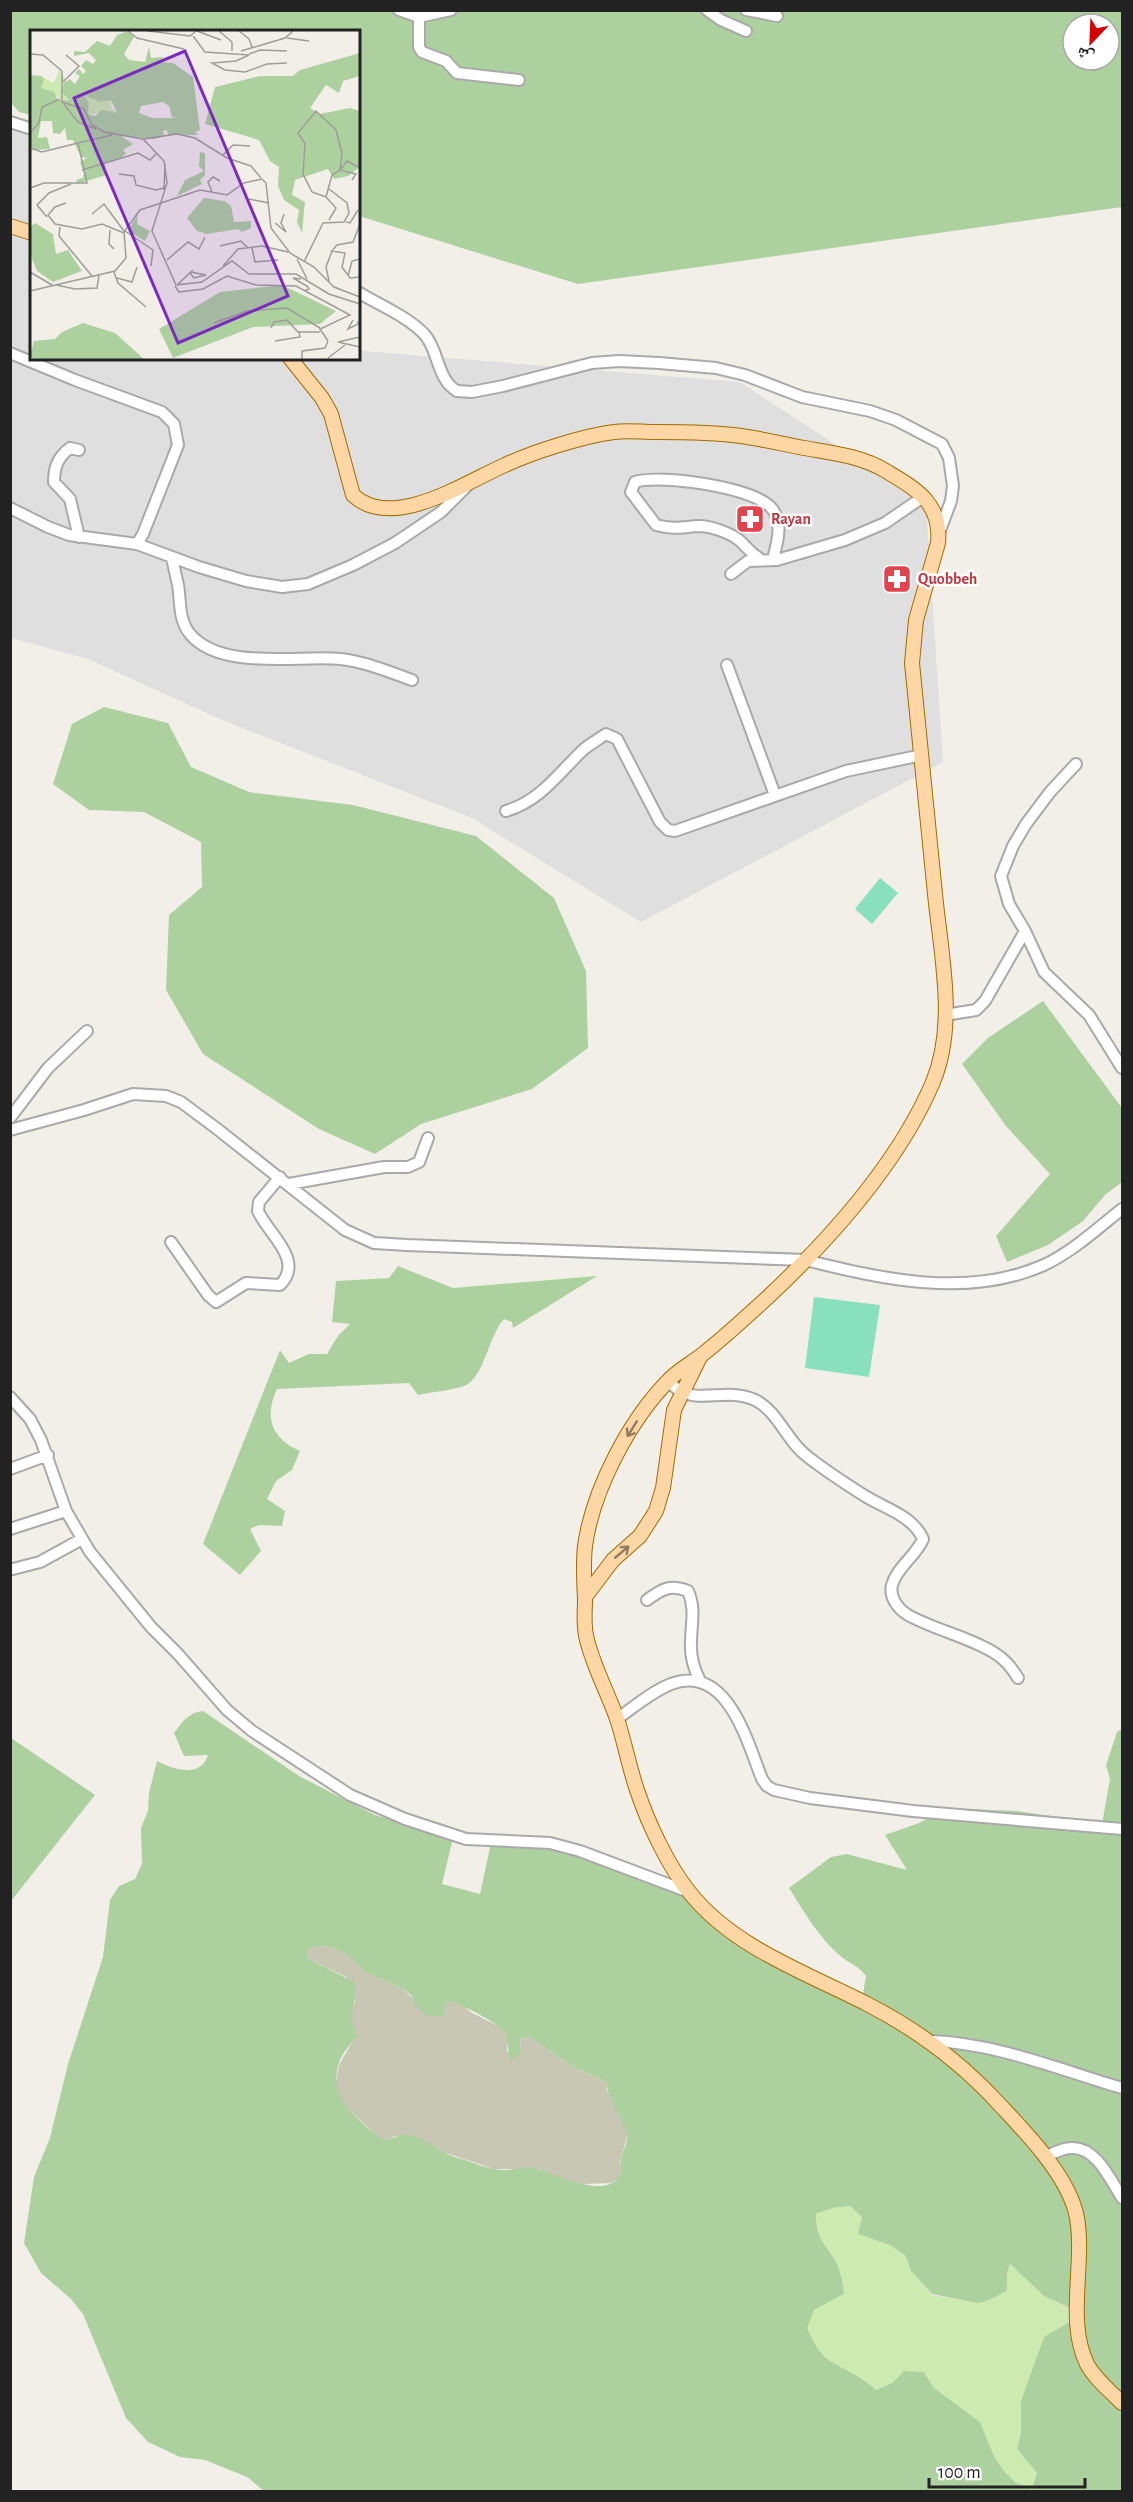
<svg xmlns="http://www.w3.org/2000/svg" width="1133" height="2502" font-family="'Alegreya Sans','Noto Naskh Arabic',sans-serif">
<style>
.residential{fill:#e0dfdf}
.construction{fill:#c7c7b4}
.grass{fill:#cdebb0}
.forest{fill:#add19e;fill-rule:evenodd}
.pitch{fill:#88e0be}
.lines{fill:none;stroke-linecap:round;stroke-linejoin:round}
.minor-casing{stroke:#a9a9a9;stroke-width:14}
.major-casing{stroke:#a06b00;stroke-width:16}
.minor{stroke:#fff;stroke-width:10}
.major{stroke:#fcd6a4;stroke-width:14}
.oneway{stroke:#8f7c63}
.labels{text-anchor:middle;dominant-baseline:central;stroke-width:5;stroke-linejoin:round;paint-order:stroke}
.health-label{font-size:16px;font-weight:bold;fill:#be3a42;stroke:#fff;text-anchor:start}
.inset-road{fill:none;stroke:#9f9d99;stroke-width:1.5}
.view{fill:#7b2cbf;fill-opacity:0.15;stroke:#7b2cbf;stroke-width:3}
.inset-edge{fill:none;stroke:#222;stroke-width:3}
</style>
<rect width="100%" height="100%" fill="#f2efe9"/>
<path class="residential" d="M 10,116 L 31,124 L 32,358 L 358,358 L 359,347 L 363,351 L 740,382 L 926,504 L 943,762 L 641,922 L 472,818 L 222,720 L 88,659 L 11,638 Z"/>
<path class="construction" d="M 329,1946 L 347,1955 L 365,1972 L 403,1989 L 417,2002 L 419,2009 L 444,2008 L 449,2000 L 458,2002 L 472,2013 L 503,2028 L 507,2037 L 507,2052 L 521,2050 L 520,2040 L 528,2036 L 572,2066 L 606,2082 L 607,2091 L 617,2107 L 628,2133 L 620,2162 L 622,2170 L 618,2178 L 612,2183 L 583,2184 L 563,2179 L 539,2169 L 494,2169 L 395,2136 L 387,2141 L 378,2137 L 344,2105 L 339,2096 L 336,2084 L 339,2065 L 356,2035 L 350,2017 L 355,2000 L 346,1977 L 309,1959 L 305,1951 L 313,1947 Z"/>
<path class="grass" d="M 850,2206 L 862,2217 L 859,2234 L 890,2245 L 905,2255 L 911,2271 L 932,2295 L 977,2303 L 985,2302 L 1007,2291 L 1007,2273 L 1010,2264 L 1044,2296 L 1070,2308 L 1076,2317 L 1044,2338 L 1021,2401 L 1021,2433 L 1017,2449 L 1037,2473 L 1032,2489 L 1016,2483 L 1004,2471 L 994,2456 L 980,2422 L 934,2388 L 924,2372 L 904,2371 L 892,2383 L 876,2390 C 861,2375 849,2373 832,2362 C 819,2355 813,2341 806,2328 L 814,2310 L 844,2294 C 843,2283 841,2272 836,2262 C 825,2241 816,2240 816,2214 L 833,2208 Z"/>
<path class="forest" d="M 11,11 L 1122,11 L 1122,207 L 578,284 L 359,216 L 358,32 L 32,32 L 31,115 L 19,112 L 11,103 ZM 1073,24 L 1109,24 L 1109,60 L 1073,60 Z
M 104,707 L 168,723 L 191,767 L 249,792 L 353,805 L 476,836 L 554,898 L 586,971 L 588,1048 L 532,1089 L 421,1124 L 375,1154 L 319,1129 L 203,1054 L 166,990 L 169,915 L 202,887 L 201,842 L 144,812 L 89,810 L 53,784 L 72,724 Z
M 1043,1001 L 1122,1108 L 1122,1182 L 1105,1195 L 1083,1221 L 1048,1245 L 1007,1262 L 996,1236 L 1050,1174 L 1006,1126 L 962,1064 L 988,1038 Z
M 398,1266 L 453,1288 L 597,1276 L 513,1328 L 512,1322 L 504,1319 C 489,1336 485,1372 468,1384 C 459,1390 430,1392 418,1395 L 409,1383 L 277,1389 C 264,1417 271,1438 300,1451 L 292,1470 L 276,1481 L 267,1499 L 285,1511 L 282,1526 L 259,1525 L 250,1529 L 261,1551 L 240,1575 L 203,1544 L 280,1350 L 289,1363 L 309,1354 L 327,1354 L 338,1336 L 350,1324 L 332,1322 L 336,1281 L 389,1278 Z
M 203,1711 L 299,1776 L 375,1815 L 453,1838 L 442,1884 L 480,1894 L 491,1843 L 579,1853 L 680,1892 L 711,1919 L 862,2000 L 866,1976 C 857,1964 847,1963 837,1953 C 817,1935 803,1910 789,1888 L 831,1857 L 847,1854 L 907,1870 L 885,1835 L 919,1823 L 947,1808 L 1017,1811 L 1102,1824 L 1110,1779 L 1106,1765 L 1117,1732 L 1122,1729 L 1122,2491 L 264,2491 L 247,2477 L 205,2460 L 180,2457 L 148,2442 L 126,2418 L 83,2314 L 71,2299 L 41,2273 L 24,2243 L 34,2177 L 50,2138 L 68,2064 L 103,1957 L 110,1900 L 119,1886 L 135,1879 L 142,1864 L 141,1828 L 148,1811 L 149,1793 L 157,1761 C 174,1770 201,1778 208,1755 L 184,1756 L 174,1733 C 183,1721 188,1713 203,1711 ZM 329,1946 L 347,1955 L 365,1972 L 403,1989 L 411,1995 L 419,2009 L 427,2016 L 444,2016 L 444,2008 L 449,2001 C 457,2002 500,2024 504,2031 C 509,2039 506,2050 511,2059 L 519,2057 L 521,2050 L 520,2040 L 528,2036 L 572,2066 L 606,2082 C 608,2100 621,2115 627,2132 C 629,2139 623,2151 621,2159 C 620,2165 623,2170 619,2176 C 606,2200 556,2174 538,2169 C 526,2165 514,2171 502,2170 C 486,2169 473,2162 458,2158 C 431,2150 416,2123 387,2141 C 376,2136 369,2129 360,2121 C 343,2104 331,2089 339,2063 C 342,2053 351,2044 357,2035 C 346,2016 358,2001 354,1982 L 309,1959 L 306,1951 L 313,1947 ZM 850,2206 L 862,2217 L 858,2234 L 890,2245 L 905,2255 L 911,2271 L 932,2294 L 977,2303 L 985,2302 L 1007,2291 L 1007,2273 L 1010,2264 L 1044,2296 L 1070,2308 L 1076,2318 L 1044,2337 L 1021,2401 L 1021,2433 L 1017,2449 L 1037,2473 L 1032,2489 L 1016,2483 L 1004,2471 L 994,2456 L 980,2422 L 934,2388 L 924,2372 L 904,2371 L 892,2383 L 876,2390 C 862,2376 848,2372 832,2362 C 819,2355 813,2341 807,2328 L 814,2310 L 844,2294 C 843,2283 841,2272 836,2262 C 825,2242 816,2240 816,2214 L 833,2208 Z
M 11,1738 L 95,1795 L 11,1901 Z"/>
<path class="pitch" d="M 880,878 L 898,893 L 872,924 L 855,909 Z
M 814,1297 L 880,1305 L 869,1377 L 805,1368 Z"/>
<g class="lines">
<g class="minor-casing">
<path id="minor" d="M 399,10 L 419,17 L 451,10
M 707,10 L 721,20 L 746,31
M 746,10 L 777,16
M 419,17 L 419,47 L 422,52 L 446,61 L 457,73 L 519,80
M 10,122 L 32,129
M 358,292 C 379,305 409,317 425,335 C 439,351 437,380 457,391 L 472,392 L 503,386 L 592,363 L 619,361 L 659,363 L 716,368 L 745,375 L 802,397 L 870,411 L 896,420 L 942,444 L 949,458 L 953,486 L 951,501 L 939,533
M 10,353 L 75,380 L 162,412 L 174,424 L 178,445 L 143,534 L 137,544
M 10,508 L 48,527 L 69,535 L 137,544 L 199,567 L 246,581 L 282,587 L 308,584 L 353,565 L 395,543 L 441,512 L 467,486
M 79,537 L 70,499 L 54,482 C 54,467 58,457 70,448 L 79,450
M 172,558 C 174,567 176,576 178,585 C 181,602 178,619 190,634 C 221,671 299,655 341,659 C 366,662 389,672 412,680
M 760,559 C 749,552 747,547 739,540 C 730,533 711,526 699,526 C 682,527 675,530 656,525 L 631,492 L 635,482 C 659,474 758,487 773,510 C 783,524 777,544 773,559
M 731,574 L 748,561 L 777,560 L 845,540 L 885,523 L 923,497
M 727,665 L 775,795
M 1076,764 L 1050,792 L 1026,824 L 1013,846 L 1001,876 L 1009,904 L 1025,931 L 1044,972 L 1089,1015 L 1122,1068
M 506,811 C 540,801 558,774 583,750 C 590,744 599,739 606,734 L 617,739 L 660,822 L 668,830 L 675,831 L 846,771 L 922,755
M 945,1015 L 976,1010 L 985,1001 L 1025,931
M 10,1118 L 48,1068 L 87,1031
M 10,1130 L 84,1110 L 133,1094 L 166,1096 L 181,1102 L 216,1128 L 345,1230 L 374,1243 L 407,1245 L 805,1260 C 883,1279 967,1299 1044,1265 C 1072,1252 1098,1228 1122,1209
M 289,1184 L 384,1167 L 408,1167 L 419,1162 L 428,1138
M 171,1242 L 208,1295 L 216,1302 L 246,1283 L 280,1285 C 305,1260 268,1234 258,1211 L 259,1202 L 280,1177
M 668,1381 C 672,1384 677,1390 682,1392 C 704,1402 728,1388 755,1400 C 778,1411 787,1442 808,1457 C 826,1471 846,1484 865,1496 C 886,1509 913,1516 923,1539 C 916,1556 897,1567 892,1585 C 889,1597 898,1609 908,1615 C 935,1630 966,1636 993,1652 C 1005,1659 1011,1667 1018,1678
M 10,1397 L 30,1419 L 41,1440 L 66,1511 L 90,1552 L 151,1627 L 178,1654 L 227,1710 L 252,1731 L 350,1795 L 405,1819 L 466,1839 L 550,1843 L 580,1851 L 689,1892
M 10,1469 L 48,1455
M 10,1529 L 66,1511
M 13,1569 L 40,1562 L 82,1539
M 647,1600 C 662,1589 670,1584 688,1591 C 696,1609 691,1624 691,1643 C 690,1657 694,1669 700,1681
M 617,1719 C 634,1707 651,1692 671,1684 C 727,1663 747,1741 762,1779 L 767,1786 L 774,1790 L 810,1798 L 913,1811 L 1122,1829
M 931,2041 C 996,2043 1060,2070 1122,2088
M 1044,2157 C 1052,2154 1062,2148 1071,2148 C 1096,2146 1111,2181 1122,2198"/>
</g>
<g class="major-casing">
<path id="major" d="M 10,226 L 32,233
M 290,358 L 322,398 L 331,414 L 353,495 C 392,532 466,482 505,465 C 533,452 583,436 614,432 C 627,430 641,432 655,432 C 683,432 712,432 741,436 C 762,439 783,444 804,448 C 833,453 861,456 886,471 C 916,489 942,503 938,543 L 916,620 L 912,663 C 919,740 928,817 935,894 C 941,955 957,1024 933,1082 C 899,1162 830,1239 767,1298 C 746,1317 725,1337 703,1354 C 692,1363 680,1369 670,1379 C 630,1419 593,1489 585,1546 C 583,1564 584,1581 585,1599 C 585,1613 583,1626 587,1640 C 594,1668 608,1693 617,1719 C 625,1743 629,1767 637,1790 C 648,1823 668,1866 690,1893 C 734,1948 807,1973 867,2004 C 918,2030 962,2063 1001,2106 C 1028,2135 1070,2178 1077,2218 C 1085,2264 1066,2322 1087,2364 C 1095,2379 1110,2391 1122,2403
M 585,1597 L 613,1560 L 640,1536 L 656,1511 L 663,1488 L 674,1410 L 700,1357"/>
</g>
<use href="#minor" class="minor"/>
<use href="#major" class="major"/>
</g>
<defs><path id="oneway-shaft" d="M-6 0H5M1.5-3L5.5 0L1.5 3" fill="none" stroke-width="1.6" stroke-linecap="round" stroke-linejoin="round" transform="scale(1.5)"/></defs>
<g class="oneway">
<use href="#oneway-shaft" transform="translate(632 1429) rotate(122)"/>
<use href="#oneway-shaft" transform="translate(622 1552) rotate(-40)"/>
</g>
<defs>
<g id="pharmacy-square" transform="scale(1.5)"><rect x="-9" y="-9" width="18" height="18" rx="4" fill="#e0444e" stroke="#fff"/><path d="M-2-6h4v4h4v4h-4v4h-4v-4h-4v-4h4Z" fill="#fff"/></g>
</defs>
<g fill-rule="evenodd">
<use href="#pharmacy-square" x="750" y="519"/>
<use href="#pharmacy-square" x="897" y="579"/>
</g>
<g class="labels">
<g class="health-label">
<text x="771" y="519">Rayan</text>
<text x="918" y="579">Quobbeh</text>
</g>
</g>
<g transform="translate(30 30)">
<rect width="330" height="330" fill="#f2efe9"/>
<path d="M 29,40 L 37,52 L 32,62 L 39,68 L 36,71 L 11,58 L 12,47 L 24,53 ZM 54,65 L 68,71 L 81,70 L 81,77 L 87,83 L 58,84 L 59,73 Z" fill="#cdebb0"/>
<path d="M 98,1 L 104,7 L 94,24 L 99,30 L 115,32 L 119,17 L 121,28 L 134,27 L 128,32 L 143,33 L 163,47 L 170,100 L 165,102 L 169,105 L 138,105 L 137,100 L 133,101 L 134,106 L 125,109 L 91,106 L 103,114 L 93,120 L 96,123 L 91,128 L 75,133 L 76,145 L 47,154 L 46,150 L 53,148 L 54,143 L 50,132 L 57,128 L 51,127 L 43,110 L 37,110 L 35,98 L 30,104 L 23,103 L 22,91 L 11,91 L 8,108 L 17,107 L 20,119 L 4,120 L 0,115 L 0,45 L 11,46 L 14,49 L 11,58 L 24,62 L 28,70 L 39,70 L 32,62 L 34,53 L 40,49 L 45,54 L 50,46 L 45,43 L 49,39 L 53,44 L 56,41 L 51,36 L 56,30 L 63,34 L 66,30 L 59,23 L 44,26 L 44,21 L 55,22 L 67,11 L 80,16 L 87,5 ZM 54,65 L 70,72 L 81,70 L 87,83 L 72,80 L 65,86 L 58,84 L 59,73 ZM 133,72 L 139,76 L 142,87 L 147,88 L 122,88 L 109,83 L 111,76 ZM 330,23 L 330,46 L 313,51 L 309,63 L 296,55 L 280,78 L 290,84 L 320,78 L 330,81 L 330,137 L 318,146 L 304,149 L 298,139 L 265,150 L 262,165 L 275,172 L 272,203 L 267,192 L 269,180 L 254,170 L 248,156 L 249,137 L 240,131 L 229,110 L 175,94 L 185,57 L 230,46 L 263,46 L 270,40 ZM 170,122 L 175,123 L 175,145 L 170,150 L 172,154 L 147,166 L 155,150 L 174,141 L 169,136 ZM 174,168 L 195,171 L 201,176 L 204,192 L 221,191 L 221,198 L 212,202 L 208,199 L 177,204 L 167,201 L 157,188 ZM 108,184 L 107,194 L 120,201 L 115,211 L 98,201 ZM 5,193 L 23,204 L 26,224 L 38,220 L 52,241 L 23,252 L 7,241 L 0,224 L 0,197 ZM 252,255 L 306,281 L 290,294 L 223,297 L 143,328 L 129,299 L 190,262 ZM 53,293 L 85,303 L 114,329 L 3,329 L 0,326 L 4,311 L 25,309 L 32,302 Z" fill="#add19e" fill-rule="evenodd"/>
<path class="inset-road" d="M 98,1 L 107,8 L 154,19M 118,1 L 160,6 L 166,1M 167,1 L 191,10M 189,1 L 202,12 L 202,21M 209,1 L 219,9 L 222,17M 163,6 L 175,22 L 219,25 L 206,31 L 182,33 L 195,40 L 215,42 L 237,34 L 257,33M 257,8 L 279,11M 211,21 L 255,8 L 263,1M 0,24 L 13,25 L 32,41 L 32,72 L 54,79 L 62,95 L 74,102 L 113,109 L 134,131 L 137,153 L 122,201 L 146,255 L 172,252 L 202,231 L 219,244 L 266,244 L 299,264 L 330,274M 219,24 L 230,20 L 257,21M 33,52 L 49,36 L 36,25M 33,73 L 48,92 L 66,99M 0,103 L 9,93 L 12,77 L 30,69M 114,109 L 147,104 L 165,108 L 197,128 L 221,136 L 231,148M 0,118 L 12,122 L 48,113M 193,125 L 203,115 L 220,116M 52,140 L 108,123 L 120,130 L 127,123M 89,144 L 104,146 L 106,155 L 126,160 L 134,158M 322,150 L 326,144 L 310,140 L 312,123 L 306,100 L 286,81 L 268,103 L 275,114 L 273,144 L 282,162 L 296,167 L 302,145 L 310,140 L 317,131 L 330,138M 0,158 L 14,153 L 57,153 L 48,113 L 82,105M 134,160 L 135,134M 182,162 L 178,152 L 183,147 L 190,151M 296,167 L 306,178 L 299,190M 219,169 L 239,173M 36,173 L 25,177 L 18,185 L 25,194 L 52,199 L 72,194 L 94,203M 62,184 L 74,174 L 94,201M 17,187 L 7,175 L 19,163 L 41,154M 316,192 L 320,193 L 328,180M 245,193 L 256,202 L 251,193 L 254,184M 30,197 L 29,206 L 62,246M 80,200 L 79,214 L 84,219M 95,201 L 123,220 L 121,236M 190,216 L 211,211 L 218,218M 222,218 L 225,232 L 248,230M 301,222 L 307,215 L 323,212 L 330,194M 267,229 L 277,249M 137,230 L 158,212 L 169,219 L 175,207M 274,232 L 293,193 L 314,192 L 319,183 L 317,173 L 299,159M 193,236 L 208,219 L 232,216 L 258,222M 0,242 L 22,255M 84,242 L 88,253 L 116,277M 160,243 L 164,248 L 176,245 L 161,242M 318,246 L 322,231 L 330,229M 87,248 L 102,252 L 107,237M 271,249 L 263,248 L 277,256 L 279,259 L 274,261M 299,251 L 296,237 L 302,221 L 315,223 L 312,237 L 320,248 L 330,247M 148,254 L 163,240M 26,255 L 45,259 L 67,258 L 69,245M 145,256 L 149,262 L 173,259 L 197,246 L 226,255 L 266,256 L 320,285 L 290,299 L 298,311M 0,261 L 85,241 L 96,228 L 94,202 L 110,180 L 170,160 L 197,165 L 214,153 L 232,149 L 236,153 L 241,198 L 260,223 L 284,237 L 304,257 L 330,267M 323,290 L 318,299 L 328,294 L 328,291M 184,293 L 217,281 L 257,278 L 290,298M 241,298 L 244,292 L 257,290 L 268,302 L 290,302M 330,307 L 308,312 L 330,317M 245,311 L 270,307 L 269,302M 298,328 L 315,315M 272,329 L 272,321 L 295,318 L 298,311"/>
<path class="view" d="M 155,21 L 258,266 L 148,313 L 44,68 Z"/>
<rect width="330" height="330" class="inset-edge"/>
</g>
<rect width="1133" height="2502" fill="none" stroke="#222222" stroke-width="24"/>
<g transform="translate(1091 42) rotate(203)"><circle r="28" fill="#ffffff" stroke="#a7a7a7" stroke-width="1.5"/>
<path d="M0-4.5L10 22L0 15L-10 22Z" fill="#d40000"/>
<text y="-9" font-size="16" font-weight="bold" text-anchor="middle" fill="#222222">ش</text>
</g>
<path d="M929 2478v9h156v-9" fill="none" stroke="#222222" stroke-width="3"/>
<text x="938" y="2478" font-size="18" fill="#222222" stroke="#ffffff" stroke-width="4.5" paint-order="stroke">100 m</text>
</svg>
